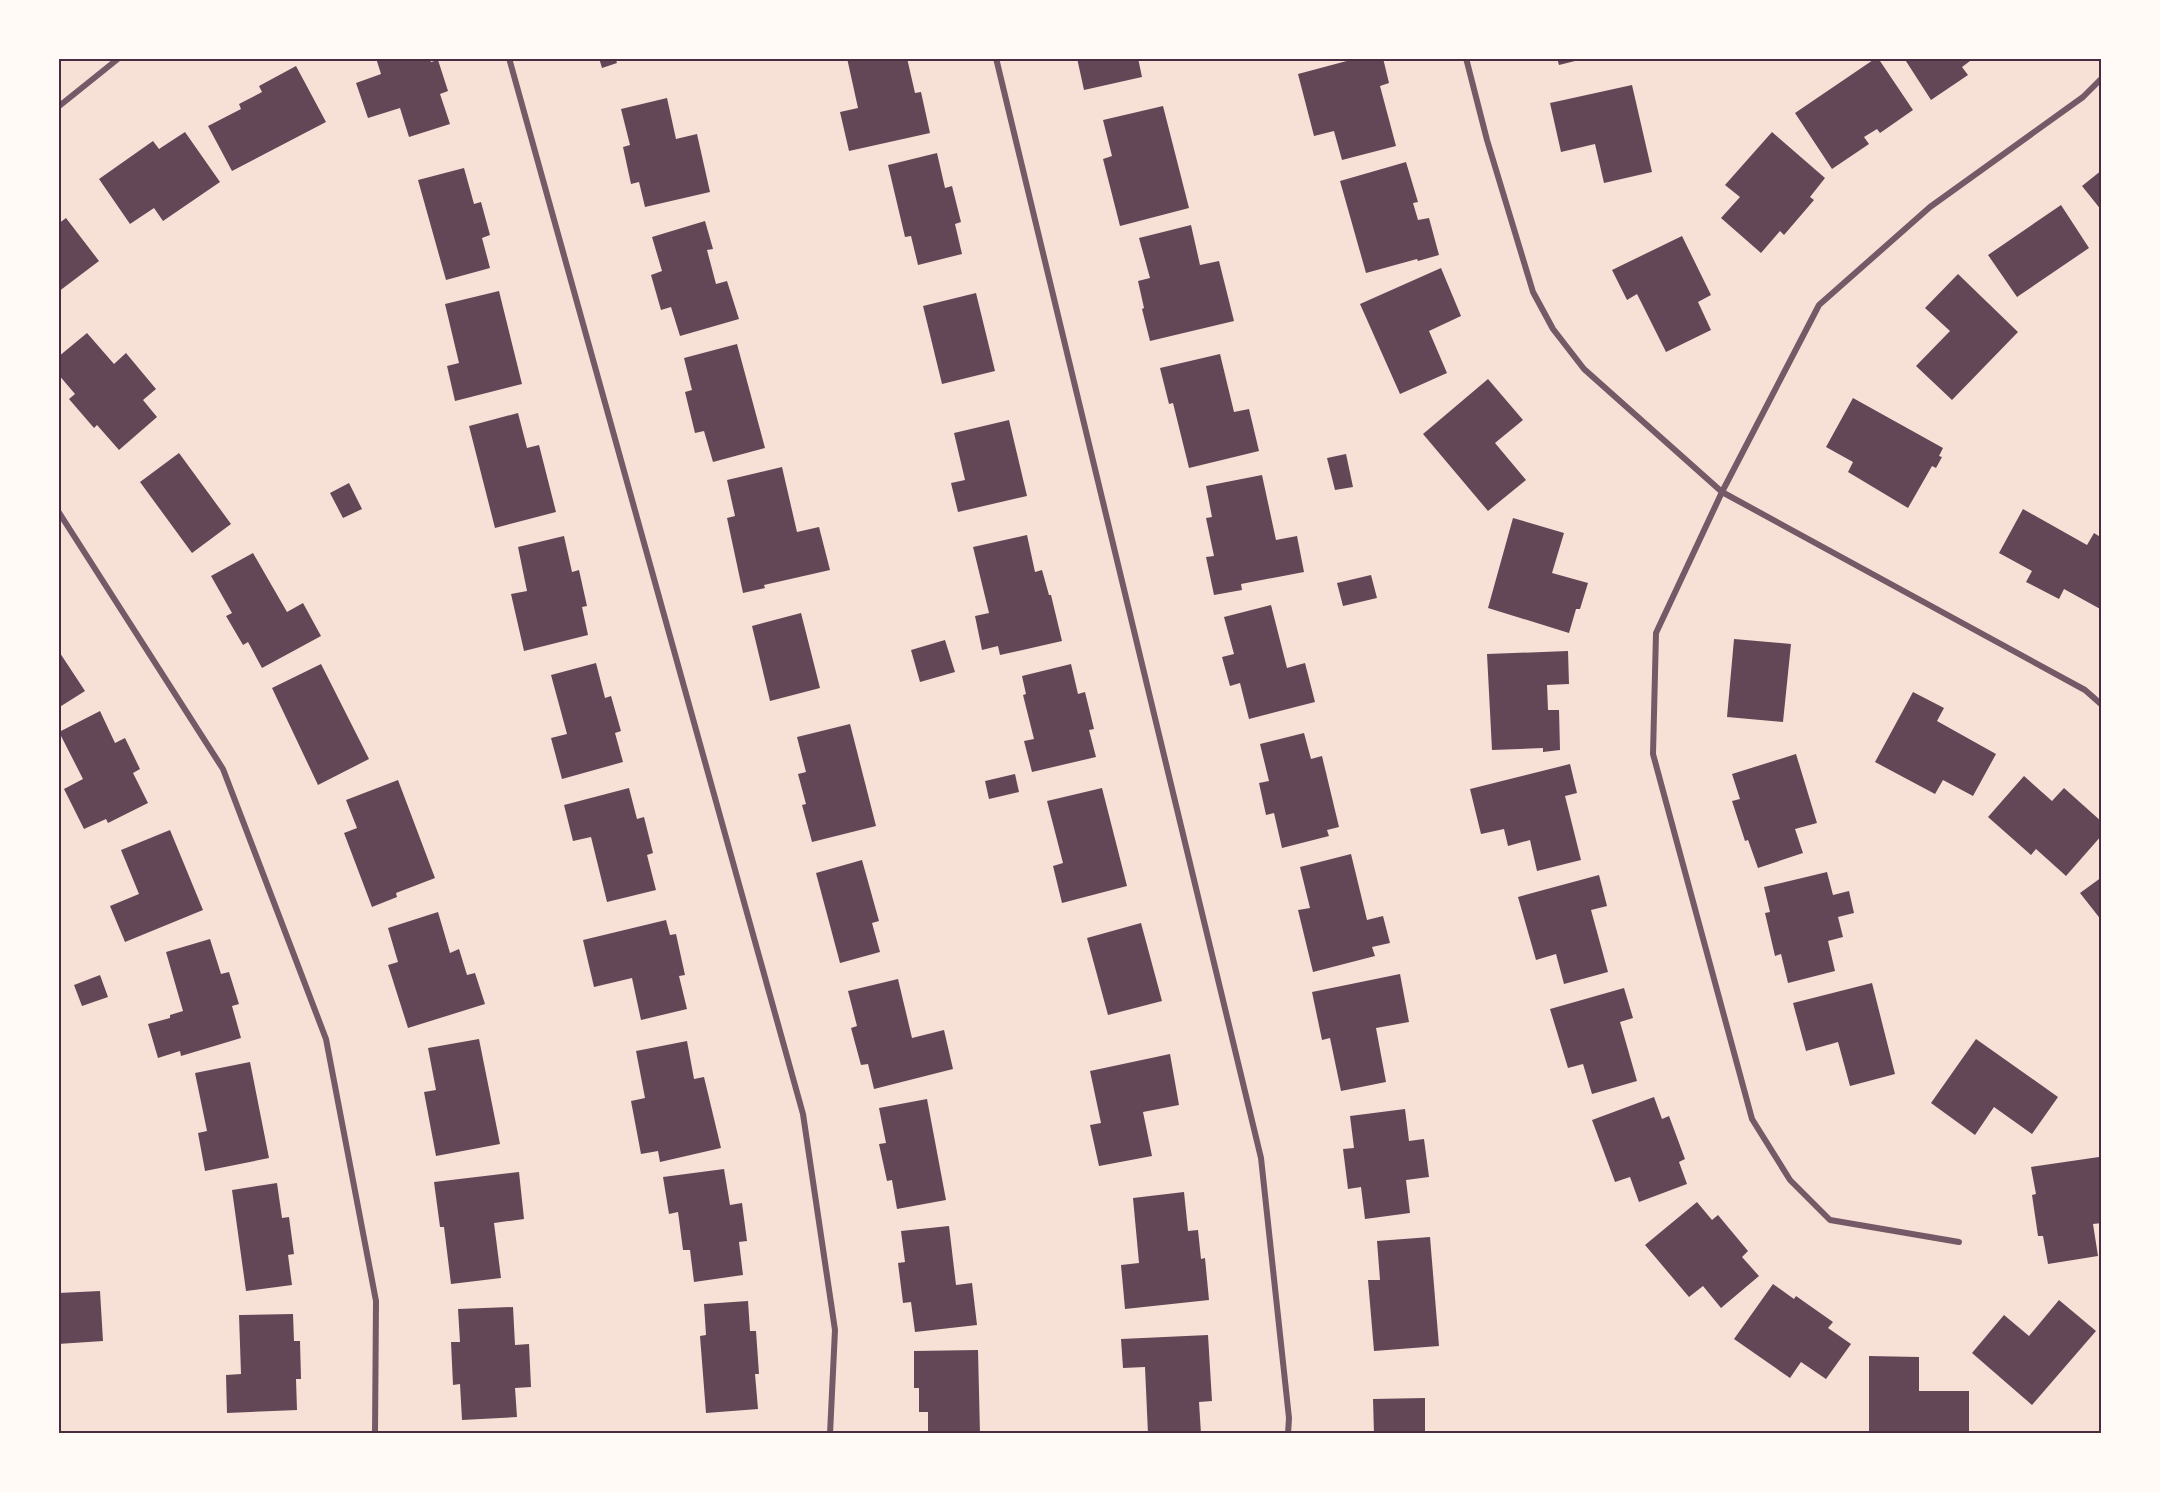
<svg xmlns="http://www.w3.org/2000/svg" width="2160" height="1492" font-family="'Work Sans',sans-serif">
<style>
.building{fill:#644757}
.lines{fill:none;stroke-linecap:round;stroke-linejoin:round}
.minor{stroke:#755966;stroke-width:6}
.neatline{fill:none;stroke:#4a2c40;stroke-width:2}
</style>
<rect width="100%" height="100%" fill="#f7e1d7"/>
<path class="building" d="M 376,58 L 429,58 L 431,62 L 438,60 L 448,91 L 440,94 L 450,124 L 409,137 L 400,108 L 368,118 L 356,83 L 381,74 Z
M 599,58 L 620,58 L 620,59 L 616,60 L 617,63 L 602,68 Z
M 847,58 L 907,58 L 915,93 L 921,92 L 930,133 L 849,151 L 840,112 L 858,108 Z
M 1077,58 L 1138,58 L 1142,77 L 1084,90 Z
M 1358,58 L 1383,58 L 1389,83 L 1380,86 L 1396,146 L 1342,160 L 1334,131 L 1314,136 L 1298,74 Z
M 1557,58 L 1583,58 L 1583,59 L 1559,65 Z
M 1876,58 L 1878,58 L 1913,110 L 1880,133 L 1877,129 L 1864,137 L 1869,144 L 1832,169 L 1795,113 Z
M 1904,58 L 1974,58 L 1962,67 L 1968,75 L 1931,100 Z
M 296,66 L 326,122 L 232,171 L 208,126 L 241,109 L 239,104 L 262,92 L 259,86 Z
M 1632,85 L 1652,172 L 1604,183 L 1595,144 L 1561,152 L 1550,103 Z
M 667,98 L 676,139 L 697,134 L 710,192 L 645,207 L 639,182 L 631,184 L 623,147 L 630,145 L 621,109 Z
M 1163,106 L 1189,208 L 1120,226 L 1103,159 L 1112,156 L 1103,120 Z
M 185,132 L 220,182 L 163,221 L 154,208 L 130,224 L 99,179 L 153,141 L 159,149 Z
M 1772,132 L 1825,178 L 1810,197 L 1814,200 L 1784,235 L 1780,231 L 1761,253 L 1721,218 L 1740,197 L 1725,185 Z
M 937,153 L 945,188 L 952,186 L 961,222 L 955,224 L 962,254 L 918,265 L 911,236 L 905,237 L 888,165 Z
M 1406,162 L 1418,202 L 1413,203 L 1418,220 L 1429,218 L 1439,255 L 1418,261 L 1417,259 L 1366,273 L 1340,181 Z
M 464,168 L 474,204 L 481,202 L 490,235 L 482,238 L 490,268 L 446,280 L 418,180 Z
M 2102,170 L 2102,211 L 2082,186 Z
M 2061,205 L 2089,248 L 2017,297 L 1988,255 Z
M 66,218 L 99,261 L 58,292 L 58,224 Z
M 705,221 L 713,249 L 707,250 L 716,284 L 727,281 L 739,319 L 680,336 L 671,307 L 661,310 L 651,275 L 662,271 L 652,237 Z
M 1191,225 L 1200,265 L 1219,261 L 1234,321 L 1150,341 L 1142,309 L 1144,308 L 1138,281 L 1150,278 L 1139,238 Z
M 1682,236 L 1711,295 L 1698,302 L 1711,330 L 1666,352 L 1637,294 L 1627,300 L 1612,270 Z
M 1441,268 L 1461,316 L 1429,331 L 1447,373 L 1400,394 L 1360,304 Z
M 1958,274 L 2018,332 L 1952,400 L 1916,366 L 1950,331 L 1925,308 Z
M 499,291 L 522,384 L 455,401 L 447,366 L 459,363 L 445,304 Z
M 976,293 L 995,371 L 942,384 L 923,306 Z
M 87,333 L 114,364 L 126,353 L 156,389 L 143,400 L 157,417 L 119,450 L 97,425 L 94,428 L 69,399 L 75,394 L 58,374 L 58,357 Z
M 737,344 L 765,448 L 713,462 L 704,431 L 695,433 L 685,392 L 692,390 L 684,358 Z
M 1220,354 L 1234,412 L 1249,409 L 1259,451 L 1189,468 L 1173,403 L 1169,404 L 1160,368 Z
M 1488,379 L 1523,420 L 1495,443 L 1526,480 L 1488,511 L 1423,434 Z
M 1853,398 L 1943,448 L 1939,456 L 1942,457 L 1936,468 L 1932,466 L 1908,508 L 1848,472 L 1853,462 L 1826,447 Z
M 518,413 L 527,448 L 539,445 L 556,512 L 495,528 L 469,426 Z
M 1009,420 L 1027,496 L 958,512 L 951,483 L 965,480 L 954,433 Z
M 179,453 L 231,524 L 192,553 L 140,482 Z
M 1346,454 L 1353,487 L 1335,490 L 1327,458 Z
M 782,467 L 797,532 L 819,527 L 830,570 L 764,585 L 765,588 L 743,593 L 727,518 L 735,516 L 727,480 Z
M 1262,475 L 1276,540 L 1297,536 L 1304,572 L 1241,584 L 1242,590 L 1214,595 L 1206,557 L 1214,556 L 1206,518 L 1212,517 L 1206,486 Z
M 349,483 L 362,509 L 343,518 L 330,493 Z
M 2023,509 L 2087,545 L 2094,533 L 2102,538 L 2102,610 L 2064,589 L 2059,599 L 2026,582 L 2032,571 L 1999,553 Z
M 1513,518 L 1564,533 L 1552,573 L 1588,583 L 1580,609 L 1576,609 L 1569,633 L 1488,608 Z
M 1027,535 L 1035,572 L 1042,570 L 1049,595 L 1051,595 L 1062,641 L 1000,655 L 998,646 L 982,650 L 975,616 L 989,613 L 973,547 Z
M 564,536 L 572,572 L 579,570 L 587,606 L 582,607 L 588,635 L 524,651 L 511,594 L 527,591 L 518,547 Z
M 253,553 L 287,612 L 303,603 L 321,636 L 262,668 L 248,642 L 243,645 L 226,616 L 232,613 L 211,576 Z
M 1371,575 L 1377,598 L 1343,606 L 1337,583 Z
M 1271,605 L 1287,668 L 1305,663 L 1315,702 L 1249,719 L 1240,683 L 1230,686 L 1222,657 L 1234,654 L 1224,617 Z
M 801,613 L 820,688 L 770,701 L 752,626 Z
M 1734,639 L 1791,644 L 1783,722 L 1727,717 Z
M 945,640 L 955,672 L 920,682 L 911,650 Z
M 58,650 L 85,691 L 58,708 Z
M 1568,651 L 1569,684 L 1547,685 L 1548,710 L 1559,710 L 1560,750 L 1543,752 L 1543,748 L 1492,750 L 1487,654 Z
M 596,663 L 605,698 L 611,696 L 621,731 L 615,733 L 623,762 L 562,779 L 551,738 L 567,734 L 551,675 Z
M 321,664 L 369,759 L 318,785 L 272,688 Z
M 1071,664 L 1078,694 L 1085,692 L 1094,729 L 1089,730 L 1096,757 L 1032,772 L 1024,741 L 1034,739 L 1023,695 L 1026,694 L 1022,676 Z
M 1913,692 L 1944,708 L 1937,721 L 1996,754 L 1973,796 L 1943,780 L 1935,794 L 1875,762 Z
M 100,711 L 115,743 L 125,738 L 140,769 L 133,773 L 148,803 L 108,823 L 106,819 L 84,829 L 64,789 L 83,779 L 59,732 Z
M 850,724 L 876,826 L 812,842 L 802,805 L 806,804 L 798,774 L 806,772 L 797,737 Z
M 1304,733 L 1311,759 L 1322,756 L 1339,827 L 1327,830 L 1329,836 L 1282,848 L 1274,813 L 1266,815 L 1259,783 L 1269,781 L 1260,744 Z
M 1796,754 L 1817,823 L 1795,829 L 1803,853 L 1758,868 L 1748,840 L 1745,841 L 1732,801 L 1740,799 L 1732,774 Z
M 1570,764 L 1577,793 L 1565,796 L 1581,860 L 1537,871 L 1530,840 L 1508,846 L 1504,829 L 1481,834 L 1470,789 Z
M 1015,774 L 1019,792 L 989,799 L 985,781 Z
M 2024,776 L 2052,801 L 2064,788 L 2102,822 L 2102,835 L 2066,876 L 2036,849 L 2031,855 L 1988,817 Z
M 398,780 L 435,878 L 396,893 L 397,897 L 372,907 L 344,833 L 357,828 L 346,800 Z
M 629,788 L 637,819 L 644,817 L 653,853 L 647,855 L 656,890 L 607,902 L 591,837 L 573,841 L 564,805 Z
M 1102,788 L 1127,886 L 1062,903 L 1053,866 L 1063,863 L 1047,801 Z
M 170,830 L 203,910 L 125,942 L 110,906 L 139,894 L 121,850 Z
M 1351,854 L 1367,920 L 1383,916 L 1390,943 L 1372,947 L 1375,956 L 1313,972 L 1298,910 L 1310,908 L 1300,867 Z
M 862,860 L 879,921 L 872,923 L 880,952 L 840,963 L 816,873 Z
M 1827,872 L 1833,895 L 1849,891 L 1854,913 L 1838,917 L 1843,937 L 1828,941 L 1835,971 L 1788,983 L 1781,954 L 1775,956 L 1765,913 L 1770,912 L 1764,887 Z
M 1599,875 L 1607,906 L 1591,910 L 1608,972 L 1564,984 L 1556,954 L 1536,960 L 1518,897 Z
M 2102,877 L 2102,921 L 2080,893 Z
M 438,912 L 450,953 L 459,949 L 467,975 L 475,973 L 485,1004 L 408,1028 L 388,965 L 398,962 L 388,928 Z
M 666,920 L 670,935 L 676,934 L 685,975 L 679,976 L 687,1009 L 641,1020 L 632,978 L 594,987 L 583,940 Z
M 1141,923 L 1162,1001 L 1108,1015 L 1087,938 Z
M 210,939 L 221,974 L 229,972 L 239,1004 L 232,1006 L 241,1038 L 181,1056 L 180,1051 L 158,1058 L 148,1024 L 170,1018 L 170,1015 L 183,1011 L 166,952 Z
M 1400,974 L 1409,1022 L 1376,1028 L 1386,1082 L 1341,1091 L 1330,1038 L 1322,1040 L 1312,992 Z
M 100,975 L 108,997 L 82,1006 L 74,985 Z
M 898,979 L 912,1038 L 944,1030 L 953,1069 L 874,1089 L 868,1064 L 861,1065 L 851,1028 L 857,1026 L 848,991 Z
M 1872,983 L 1895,1074 L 1850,1086 L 1838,1042 L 1806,1051 L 1793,1003 Z
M 1624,988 L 1633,1018 L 1620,1022 L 1637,1081 L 1592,1094 L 1583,1064 L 1568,1068 L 1550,1009 Z
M 479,1039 L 500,1144 L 436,1156 L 424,1092 L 436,1090 L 428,1048 Z
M 1976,1039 L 2058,1097 L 2032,1134 L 1994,1107 L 1975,1135 L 1931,1103 Z
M 687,1041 L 694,1079 L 704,1077 L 721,1148 L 660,1162 L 658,1151 L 641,1154 L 631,1101 L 645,1098 L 636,1051 Z
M 1170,1054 L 1179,1105 L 1143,1112 L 1152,1156 L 1099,1166 L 1090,1125 L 1101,1123 L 1090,1071 Z
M 250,1062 L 269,1158 L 205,1171 L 198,1133 L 207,1131 L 195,1073 Z
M 1654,1097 L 1662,1119 L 1669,1116 L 1685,1159 L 1679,1162 L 1687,1184 L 1639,1202 L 1630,1177 L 1615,1182 L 1592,1120 Z
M 927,1099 L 946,1200 L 897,1209 L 892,1180 L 887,1181 L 879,1144 L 886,1143 L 879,1108 Z
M 1405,1109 L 1409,1141 L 1424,1139 L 1429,1177 L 1406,1180 L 1410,1213 L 1365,1219 L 1361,1187 L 1348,1189 L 1343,1149 L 1354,1148 L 1350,1116 Z
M 2099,1157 L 2102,1174 L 2102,1223 L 2093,1224 L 2098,1256 L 2048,1264 L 2043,1236 L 2038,1236 L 2032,1195 L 2036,1194 L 2031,1167 Z
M 724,1169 L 730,1205 L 742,1203 L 747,1241 L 739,1242 L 743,1275 L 694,1282 L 690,1250 L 683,1250 L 678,1212 L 669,1214 L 663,1177 Z
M 519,1172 L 524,1219 L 494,1223 L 501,1278 L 451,1284 L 444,1227 L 440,1227 L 434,1182 Z
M 277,1183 L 282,1218 L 289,1217 L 294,1254 L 288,1255 L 292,1285 L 246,1291 L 232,1190 Z
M 1184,1192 L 1188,1231 L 1198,1230 L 1201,1259 L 1205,1258 L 1209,1300 L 1125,1309 L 1121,1265 L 1139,1263 L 1133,1198 Z
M 1697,1202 L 1712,1220 L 1718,1215 L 1748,1251 L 1742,1257 L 1759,1276 L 1721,1308 L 1703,1286 L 1689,1297 L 1645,1245 Z
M 949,1226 L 956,1285 L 972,1283 L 977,1325 L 915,1332 L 911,1302 L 903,1303 L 898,1263 L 905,1262 L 901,1231 Z
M 1430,1237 L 1439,1346 L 1374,1351 L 1368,1280 L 1380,1280 L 1377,1241 Z
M 1773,1284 L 1794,1299 L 1796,1296 L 1833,1322 L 1828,1328 L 1851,1344 L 1826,1379 L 1801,1362 L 1790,1378 L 1734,1339 Z
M 100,1291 L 103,1341 L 58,1344 L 58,1293 Z
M 2059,1300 L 2096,1331 L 2032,1405 L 1972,1353 L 2004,1315 L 2029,1336 Z
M 748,1301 L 750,1331 L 756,1331 L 759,1374 L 755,1374 L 758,1409 L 706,1413 L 700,1336 L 706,1335 L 704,1304 Z
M 513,1307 L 515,1345 L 529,1344 L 531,1387 L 515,1388 L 517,1417 L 462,1420 L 460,1384 L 453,1385 L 451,1342 L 460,1342 L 458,1309 Z
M 293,1314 L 294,1341 L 300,1341 L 301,1379 L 296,1379 L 297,1410 L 227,1413 L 226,1375 L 241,1374 L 239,1315 Z
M 1208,1335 L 1212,1401 L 1199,1402 L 1201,1434 L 1148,1434 L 1145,1367 L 1123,1368 L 1121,1339 Z
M 978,1350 L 980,1434 L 928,1434 L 928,1412 L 919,1412 L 919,1388 L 914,1388 L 914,1351 Z
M 1869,1356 L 1919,1357 L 1919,1391 L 1969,1391 L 1969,1434 L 1869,1434 Z
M 1425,1398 L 1425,1434 L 1374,1434 L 1373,1399 Z"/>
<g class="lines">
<path class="minor" d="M 509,58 L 803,1114 L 835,1330 L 830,1434
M 996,58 L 1261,1158 L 1289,1418 L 1288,1434
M 1466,58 L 1487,140 L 1533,292 L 1553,329 L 1584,369 L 1722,492 L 2085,690 L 2102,705
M 58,107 L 119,58
M 58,511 L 223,769 L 326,1039 L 376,1301 L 375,1434
M 1959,1242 L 1830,1220 L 1790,1180 L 1752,1119 L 1653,754 L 1656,633 L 1722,492 L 1819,305 L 1930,207 L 2083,97 L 2102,78"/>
</g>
<rect width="2160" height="1492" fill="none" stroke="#fffaf5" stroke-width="120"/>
<rect x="60" y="60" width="2040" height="1372" class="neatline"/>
</svg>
